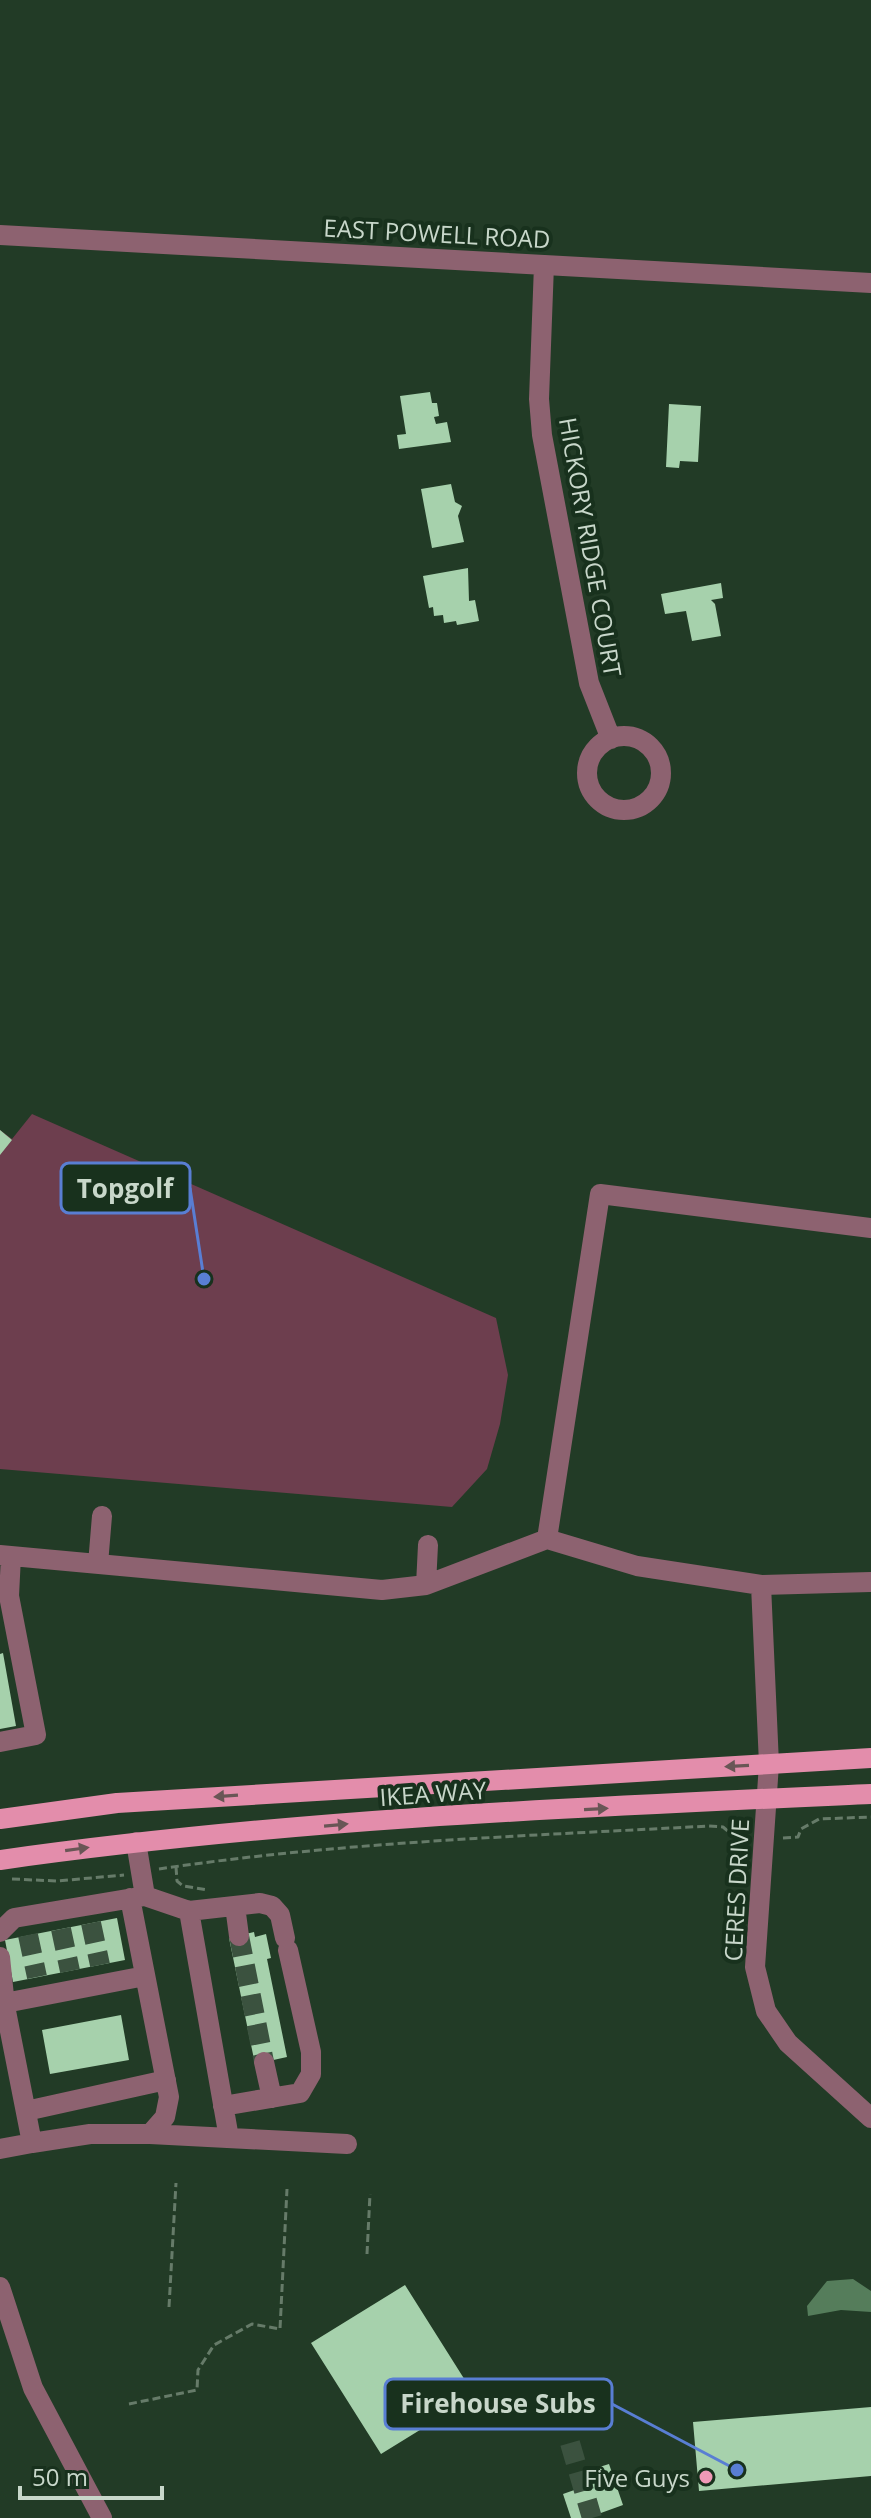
<svg xmlns="http://www.w3.org/2000/svg" width="871" height="2518" font-family="'Open Sans',sans-serif">
<style>
.green{fill:#6d3e4e}
.water{fill:#557d5b}
.building{fill:#a6d1ac}
.lines{fill:none;stroke-linecap:round;stroke-linejoin:round}
.minor-tunnel{stroke:#3b523f;stroke-width:20;stroke-dasharray:20 10;stroke-linecap:butt}
.path{stroke:#667b69;stroke-width:3;stroke-dasharray:8 4;stroke-linecap:butt}
.minor{stroke:#8d6270;stroke-width:20}
.major{stroke:#e38dab;stroke-width:20}
.oneway{fill:#695656}
.poi-dot{fill:#f09ab7;stroke:#18311d;stroke-width:3}
.labels{text-anchor:middle;dominant-baseline:central;stroke-width:8;stroke-linejoin:round;paint-order:stroke}
.street-label{font-size:24px;fill:#c8d7ca;stroke:#18311d}
.poi-label{font-size:24px;fill:#c8d7ca;stroke:#18311d;text-anchor:end}
.leader{fill:none;stroke:#597ed3;stroke-width:3}
.callout-dot{fill:#597ed3;stroke:#18311d;stroke-width:3}
.callout{fill:#18311d;stroke:#597ed3;stroke-width:3}
.callout-label{font-size:26px;text-anchor:middle;font-weight:bold;fill:#c8d7ca}
</style>
<rect width="100%" height="100%" fill="#223b26"/>
<path class="green" d="M 32,1114 L 496,1318 L 508,1375 L 500,1424 L 487,1469 L 452,1507 L 0,1469 L 0,1130 L 12,1139 Z"/>
<path class="water" d="M 853,2279 L 871,2291 L 871,2312 L 841,2310 L 808,2316 L 807,2306 L 827,2281 Z"/>
<path class="building" d="M 430,392 L 432,403 L 437,403 L 439,416 L 434,417 L 436,424 L 447,422 L 451,442 L 399,449 L 397,435 L 406,434 L 400,396 Z
M 669,404 L 701,406 L 698,462 L 680,461 L 679,468 L 666,467 Z
M 451,484 L 455,502 L 462,506 L 458,516 L 464,542 L 432,548 L 421,489 Z
M 468,568 L 469,601 L 475,600 L 479,621 L 457,625 L 456,621 L 444,623 L 443,615 L 434,616 L 433,607 L 429,608 L 423,576 Z
M 721,583 L 723,598 L 711,600 L 715,604 L 721,636 L 692,641 L 686,611 L 665,614 L 661,594 Z
M 0,1130 L 12,1140 L 0,1155 Z
M 3,1653 L 16,1726 L 0,1729 L 0,1654 Z
M 117,1918 L 125,1960 L 13,1982 L 5,1940 Z
M 254,1932 L 255,1937 L 266,1934 L 271,1958 L 267,1959 L 287,2057 L 255,2064 L 229,1938 Z
M 121,2015 L 129,2060 L 50,2074 L 42,2030 Z
M 405,2285 L 475,2396 L 381,2454 L 311,2343 Z
M 871,2407 L 871,2476 L 699,2491 L 693,2422 Z
M 609,2464 L 623,2505 L 587,2518 L 571,2518 L 563,2494 L 597,2482 L 593,2469 Z"/>
<g class="lines">
<path class="minor-tunnel" d="M 91,1923 L 100,1965
M 61,1929 L 70,1971
M 28,1935 L 37,1977
M 239,1936 L 264,2062
M 570,2443 L 592,2518"/>
<path class="path" d="M 783,1838 L 798,1837 L 801,1829 L 819,1819 L 871,1817
M 176,1867 L 177,1881 L 183,1886 L 208,1890
M 159,1869 C 340,1842 526,1836 709,1826 L 723,1827 L 739,1841 L 744,1841
M 12,1879 L 57,1881 L 124,1875
M 367,2254 L 370,2194
M 169,2307 L 176,2183
M 129,2404 L 197,2390 L 198,2370 L 214,2345 L 252,2324 L 280,2329 L 287,2189"/>
<path class="minor" d="M 0,235 L 871,283
M 544,265 L 539,399 L 542,435 L 589,683 L 611,739
M587 773a37 37 0 1 1 74 0a37 37 0 1 1-74 0Z
M 547,1539 L 600,1194 L 871,1228
M 0,1555 L 382,1590 L 426,1585 L 428,1545
M 98,1564 L 102,1516
M 426,1585 L 547,1539 L 637,1566 L 761,1585 L 871,1582
M 761,1585 L 769,1764 L 755,1967 L 766,2011 L 788,2043 L 871,2118
M 0,1742 L 36,1735 L 9,1596 L 11,1556
M 145,1896 L 189,1911 L 229,2138
M 235,1906 L 239,1936
M 189,1911 L 260,1903 L 272,1906 L 280,1915 L 285,1938
M 0,1932 L 14,1918 L 145,1896 L 136,1842
M 0,1957 L 5,2006 L 32,2143 L 90,2134 L 150,2134 L 165,2117 L 169,2097 L 130,1898
M 0,2004 L 145,1976
M 264,2062 L 272,2098
M 223,2106 L 300,2093 L 311,2074 L 311,2052 L 288,1950
M 26,2111 L 166,2080
M 150,2134 L 347,2144
M 0,2149 L 32,2143
M 0,2287 L 33,2388 L 102,2518"/>
<path class="major" d="M 0,1819 L 117,1803 L 871,1758
M 0,1860 C 288,1819 581,1807 871,1794"/>
</g>
<defs><path id="oneway-solid" d="M-6-.8H1V-3.2L6.5 0L1 3.2V.8H-6Z" transform="scale(2)"/></defs>
<g class="oneway">
<use href="#oneway-solid" transform="translate(737 1766) rotate(177)"/>
<use href="#oneway-solid" transform="translate(226 1796) rotate(176)"/>
<use href="#oneway-solid" transform="translate(596 1809) rotate(-3)"/>
<use href="#oneway-solid" transform="translate(336 1825) rotate(-5)"/>
<use href="#oneway-solid" transform="translate(77 1849) rotate(-8)"/>
</g>
<circle class="poi-dot" cx="706" cy="2477" r="8"/>
<g class="labels">
<g class="street-label">
<text transform="translate(437 233) rotate(3)">EAST POWELL ROAD</text>
<text transform="translate(591 547) rotate(80)">HICKORY RIDGE COURT</text>
<text transform="translate(433 1793) rotate(-4)">IKEA WAY</text>
<text transform="translate(736 1890) rotate(-87)">CERES DRIVE</text>
</g>
<g class="poi-label">
<text x="690" y="2477">Five Guys</text>
</g>
</g>
<path class="leader" d="M204 1279L190 1188M737 2470L612 2404"/>
<g class="callout-dot">
<circle cx="204" cy="1279" r="8"/>
<circle cx="737" cy="2470" r="8"/>
</g>
<g class="callout">
<rect x="61" y="1163" width="129" height="50" rx="8"/>
<rect x="385" y="2379" width="227" height="50" rx="8"/>
</g>
<g class="callout-label">
<text x="125" y="1198">Topgolf</text>
<text x="498" y="2413">Firehouse Subs</text>
</g>
<path d="M20 2486v12h142v-12" fill="none" stroke="#c8d7ca" stroke-width="4"/>
<text x="32" y="2486" font-size="24" fill="#c8d7ca" stroke="#18311d" stroke-width="6" paint-order="stroke">50 m</text>
</svg>
